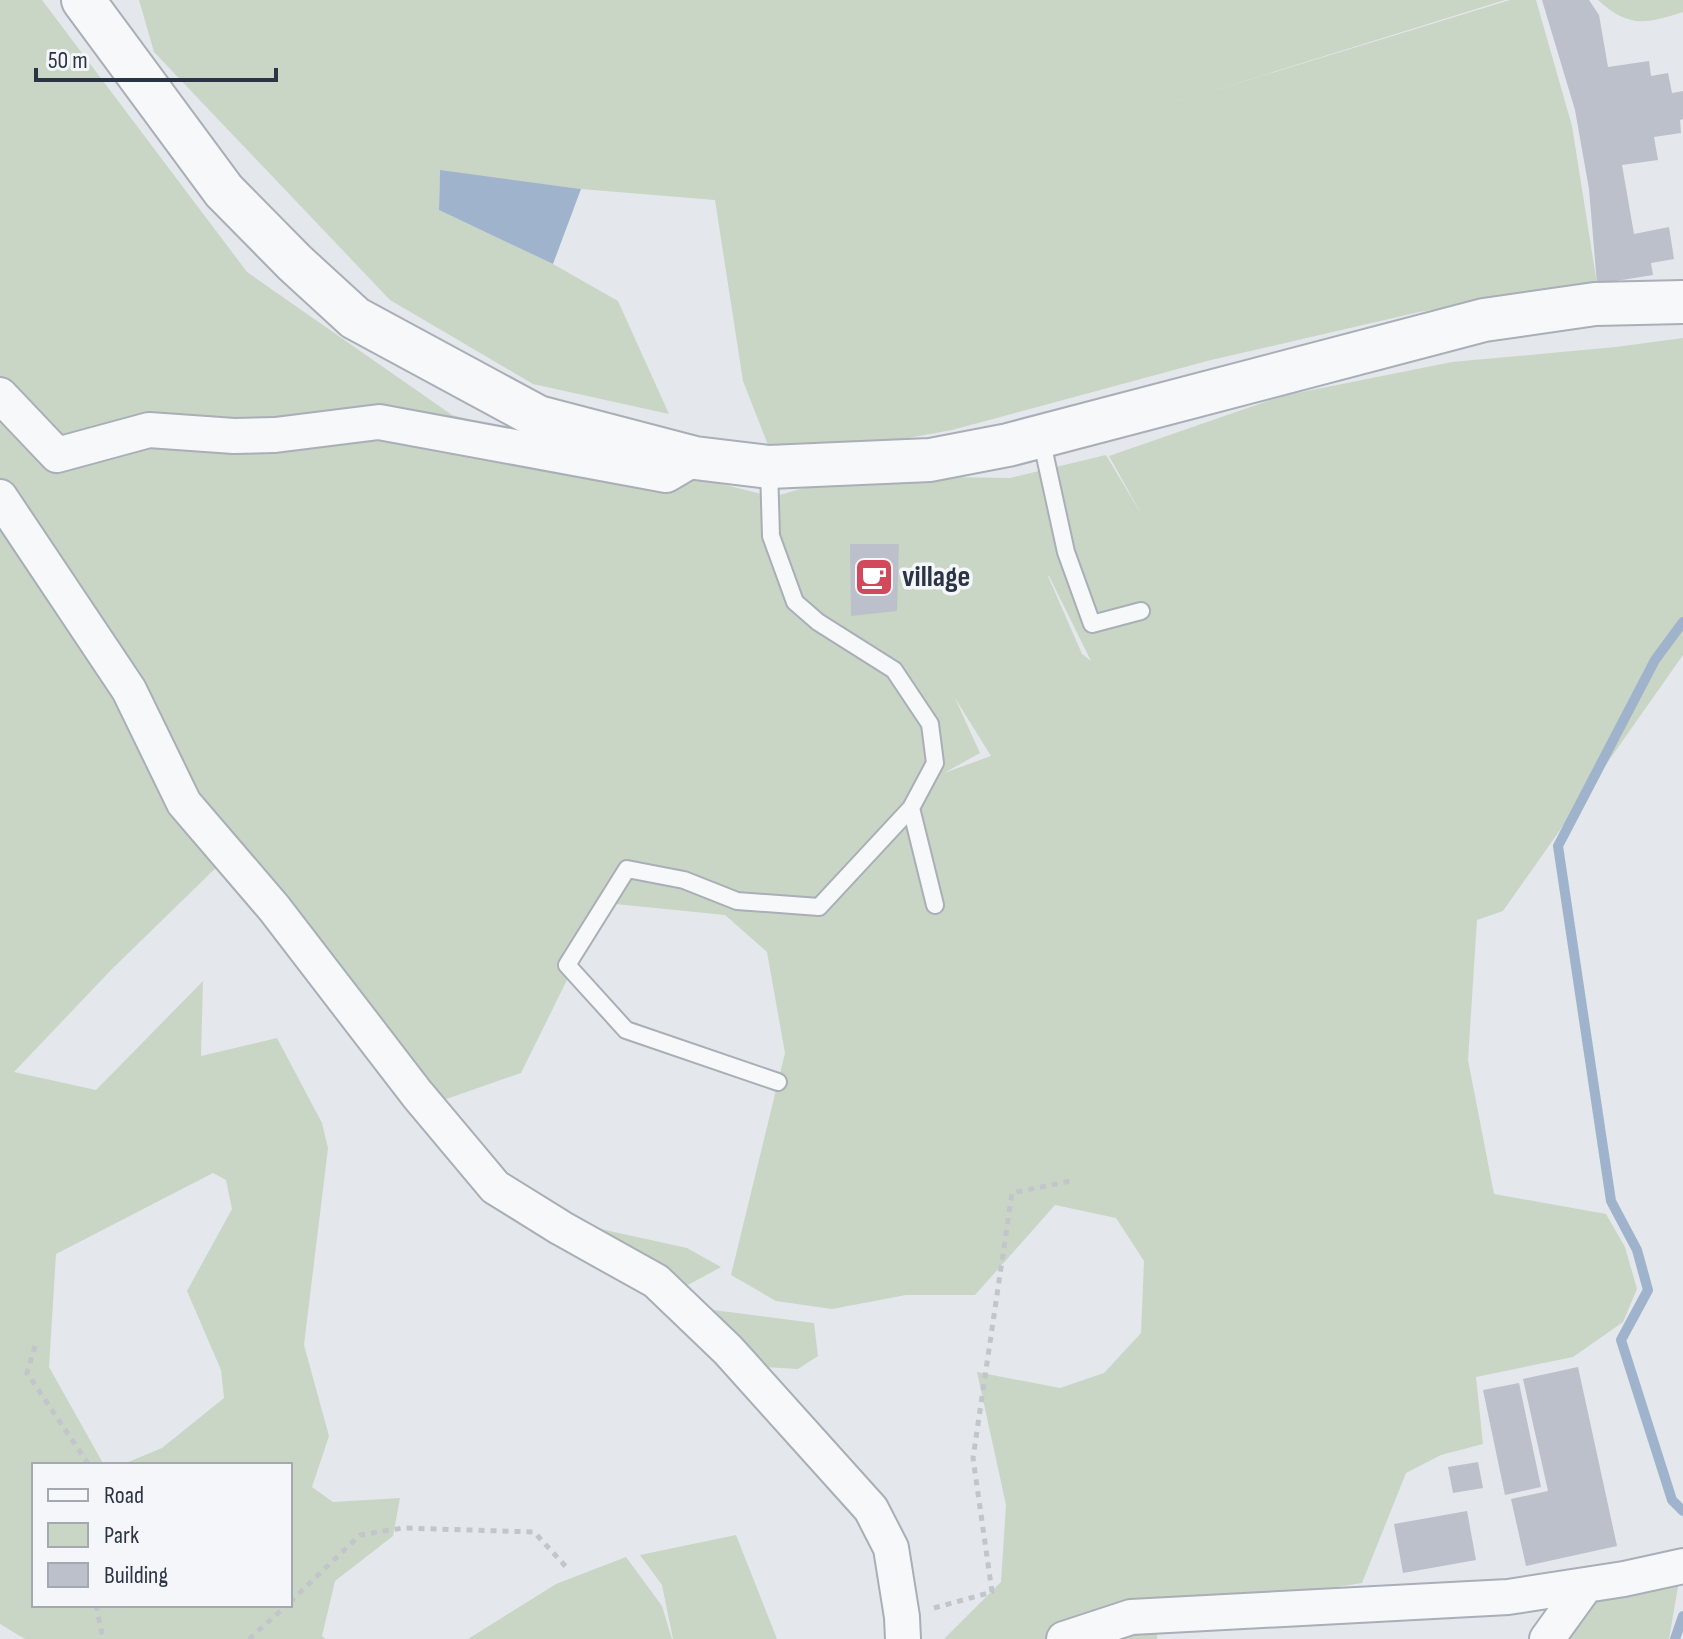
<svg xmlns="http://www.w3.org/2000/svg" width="1683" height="1639" font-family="'Sofia Sans Condensed',sans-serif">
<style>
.green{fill:#c9d6c5;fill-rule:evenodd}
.water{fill:#9fb4cc}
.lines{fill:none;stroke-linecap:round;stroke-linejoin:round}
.stream{stroke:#9fb4cc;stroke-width:10}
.building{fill:#bbc0ca}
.service-casing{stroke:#a9aeb7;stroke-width:20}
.minor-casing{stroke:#a9aeb7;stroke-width:38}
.tertiary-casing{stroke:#a9aeb7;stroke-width:46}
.path{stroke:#c2c5cb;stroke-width:5;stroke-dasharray:6 6;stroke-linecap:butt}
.service{stroke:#f7f8fa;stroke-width:16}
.minor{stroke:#f7f8fa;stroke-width:34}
.tertiary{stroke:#f7f8fa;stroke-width:42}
.labels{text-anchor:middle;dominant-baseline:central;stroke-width:7;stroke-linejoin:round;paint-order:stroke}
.poi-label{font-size:30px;font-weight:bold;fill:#2b3445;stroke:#f4f6f9;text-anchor:start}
</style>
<rect width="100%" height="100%" fill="#e4e7ec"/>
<path class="green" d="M 0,0 L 42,0 L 247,272 L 452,415 L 773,497 L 814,485 L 950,477 L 1010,478 L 1106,455 L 1143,517 L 1109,456 L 1282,396 L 1452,362 L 1616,347 L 1683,338 L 1683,655 L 1503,911 L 1477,920 L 1468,1060 L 1494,1194 L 1606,1214 L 1625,1247 L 1637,1289 L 1623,1322 L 1573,1357 L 1476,1377 L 1483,1444 L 1441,1455 L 1406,1473 L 1362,1583 L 1158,1615 L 1157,1639 L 944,1639 L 1001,1582 L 1006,1505 L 977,1372 L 1060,1388 L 1104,1373 L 1141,1333 L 1144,1261 L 1116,1218 L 1055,1205 L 975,1295 L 906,1295 L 832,1309 L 776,1301 L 731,1275 L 785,1053 L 767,952 L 725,915 L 605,903 L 521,1073 L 415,1110 L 228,856 L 111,970 L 14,1072 L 96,1090 L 203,981 L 201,1056 L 277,1038 L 322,1123 L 328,1148 L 304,1345 L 329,1436 L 312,1487 L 333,1502 L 400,1498 L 393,1536 L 335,1581 L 322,1636 L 326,1639 L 25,1639 L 0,1624 ZM 1048,576 L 1049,576 L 1091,661 L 1082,654 ZM 955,698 L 991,756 L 944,773 L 980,753 ZM 213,1173 L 226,1180 L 232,1209 L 187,1291 L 221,1370 L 224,1398 L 162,1448 L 121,1465 L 290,1465 L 290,1605 L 34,1605 L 34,1465 L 104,1465 L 49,1367 L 56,1254 Z
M 139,0 L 1505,0 L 1180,101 L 1510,0 L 1536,0 L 1572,126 L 1597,284 L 1419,312 L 1211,360 L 952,430 L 870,445 L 768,445 L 743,381 L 715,200 L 581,189 L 440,171 L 439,210 L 553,264 L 618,301 L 669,414 L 533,384 L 390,300 L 154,52 Z
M 1598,0 L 1683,0 L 1683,12 C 1646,24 1628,28 1598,0 Z
M 587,1226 L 687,1248 L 721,1267 L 688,1285 Z
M 706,1309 L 814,1323 L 818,1356 L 798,1369 L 763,1367 Z
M 736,1535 L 777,1639 L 673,1639 L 662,1585 L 640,1555 Z
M 626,1557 L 662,1606 L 672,1639 L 468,1639 L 556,1584 Z
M 1679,1581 L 1669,1639 L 1561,1639 L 1596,1592 Z"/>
<path class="water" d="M 440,170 L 581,189 L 553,264 L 439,210 Z"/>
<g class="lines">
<path class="stream" d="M 1683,622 L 1655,660 L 1558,846 L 1611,1201 L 1637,1250 L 1648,1290 L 1621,1340 L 1672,1500 L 1683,1511
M 1675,1639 L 1683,1616"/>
</g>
<path class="building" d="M 1542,0 L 1589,0 L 1599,15 L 1608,67 L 1649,61 L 1651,76 L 1668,73 L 1672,93 L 1683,91 L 1683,119 L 1680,120 L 1681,133 L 1654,137 L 1658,160 L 1622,165 L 1634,234 L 1669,227 L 1674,259 L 1651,263 L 1653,275 L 1597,284 L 1589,189 L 1575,110 Z
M 850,544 L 899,544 L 897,611 L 851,616 Z
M 1578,1367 L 1617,1546 L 1526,1566 L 1511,1499 L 1548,1491 L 1523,1379 Z
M 1519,1383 L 1541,1487 L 1505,1495 L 1483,1390 Z
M 1478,1462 L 1483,1488 L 1453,1493 L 1448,1467 Z
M 1467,1511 L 1476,1560 L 1403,1573 L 1394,1524 Z"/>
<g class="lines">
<g class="service-casing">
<path id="service" d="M 1041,438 L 1066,552 L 1092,624 L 1141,611
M 769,468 L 771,536 L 795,602 L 818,622 L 894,670 L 930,724 L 935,763 L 911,808 L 819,907 L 737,901 L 684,880 L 627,869 L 567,965 L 626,1030 L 778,1082
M 911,808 L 935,905"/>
</g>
<g class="minor-casing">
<path id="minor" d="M 0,395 L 57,455 L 149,430 L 234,436 L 275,435 L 379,422 L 666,475 L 695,458
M 0,497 L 129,690 L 184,803 L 274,908 L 417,1094 L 495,1187 L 561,1228 L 656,1281 L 728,1350 L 871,1509 L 891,1548 L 902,1617 L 903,1639
M 1064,1639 L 1131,1617 L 1508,1597 L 1624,1579 L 1683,1566
M 1547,1639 L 1586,1585"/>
</g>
<g class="tertiary-casing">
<path id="tertiary" d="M 83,0 L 224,191 L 295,263 L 355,318 L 538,417 L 695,458 L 769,467 L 930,460 L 1008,445 L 1484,320 L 1595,304 L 1683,302"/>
</g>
<path class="path" d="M 35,1346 L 27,1373 L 89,1465
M 290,1602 L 360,1535 L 403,1528 L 534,1532 L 569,1570
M 96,1605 L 103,1639
M 934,1608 L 992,1592 L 973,1458 L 1012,1193 L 1075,1180
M 249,1639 L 287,1605"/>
<use href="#service" class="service"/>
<use href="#minor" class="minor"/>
<use href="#tertiary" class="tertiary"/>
</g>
<defs>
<g id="cafe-square" transform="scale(2)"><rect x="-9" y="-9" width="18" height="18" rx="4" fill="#d1495b" stroke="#f4f6f9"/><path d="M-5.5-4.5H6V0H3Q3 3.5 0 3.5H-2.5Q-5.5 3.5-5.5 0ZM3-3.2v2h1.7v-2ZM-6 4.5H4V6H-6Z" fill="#fff"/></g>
</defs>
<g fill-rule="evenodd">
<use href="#cafe-square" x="874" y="577"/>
</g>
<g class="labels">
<g class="poi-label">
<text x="902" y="577">village</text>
</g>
</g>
<rect x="32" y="1463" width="260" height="144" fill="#f4f6f9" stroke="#a4a8b1" stroke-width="2"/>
<rect x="48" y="1489" width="40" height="12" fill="#f7f8fa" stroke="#a4a8b1" stroke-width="2"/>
<text x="104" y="1503" font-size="24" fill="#2b3445">Road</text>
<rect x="48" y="1523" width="40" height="24" fill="#c9d6c5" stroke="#a4a8b1" stroke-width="2"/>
<text x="104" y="1543" font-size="24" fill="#2b3445">Park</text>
<rect x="48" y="1563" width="40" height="24" fill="#bbc0ca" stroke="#a4a8b1" stroke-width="2"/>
<text x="104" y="1583" font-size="24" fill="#2b3445">Building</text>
<path d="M36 68v12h240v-12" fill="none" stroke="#2b3445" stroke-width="4"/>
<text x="48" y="68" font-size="24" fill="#2b3445" stroke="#f4f6f9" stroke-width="6" paint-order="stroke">50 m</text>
</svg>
